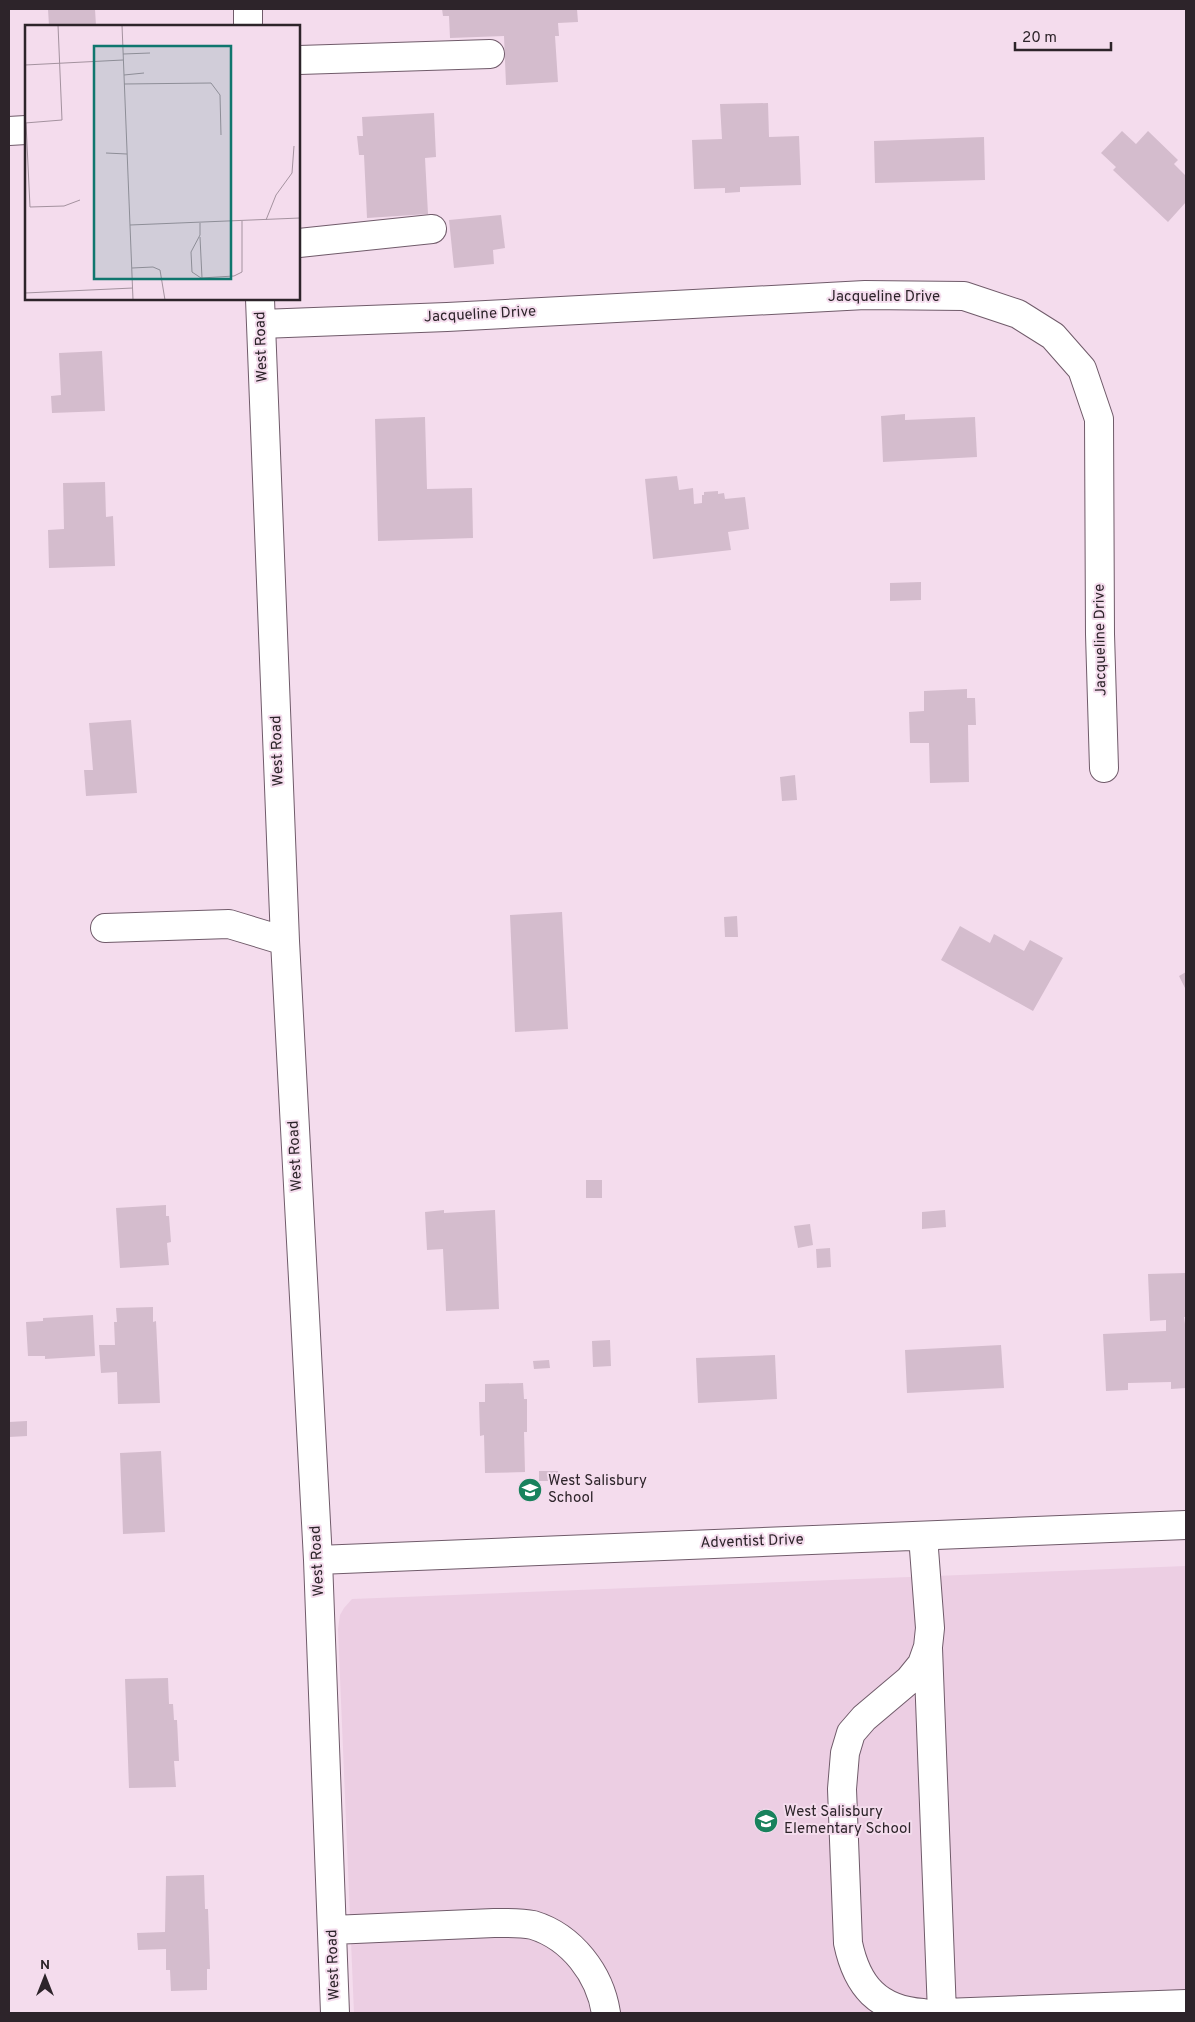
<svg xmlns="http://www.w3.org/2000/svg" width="1195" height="2022" font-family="Overpass,sans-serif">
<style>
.built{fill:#eccee3}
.building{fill:#d4bccd}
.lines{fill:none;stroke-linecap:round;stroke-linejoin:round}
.minor-casing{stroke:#705b6a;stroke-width:30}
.minor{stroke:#fff;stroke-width:28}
.labels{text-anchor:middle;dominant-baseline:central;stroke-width:4;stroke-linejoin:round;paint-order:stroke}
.street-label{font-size:15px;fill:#2d242a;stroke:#f4dced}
.poi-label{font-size:15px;fill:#2d242a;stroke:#f4dced;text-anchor:start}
.inset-road{fill:none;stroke:#a4929f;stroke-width:1}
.view{fill:#0f766e;fill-opacity:0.15;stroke:#0f766e;stroke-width:2.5}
.inset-edge{fill:none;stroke:#2d242a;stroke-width:2.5}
</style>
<rect width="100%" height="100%" fill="#f4dced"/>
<path class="built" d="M 1186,1566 L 1186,2013 L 354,2013 L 338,1629 L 340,1615 L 344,1608 L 352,1599 Z"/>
<path class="building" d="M 48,9 L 95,9 L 96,26 L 49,26 Z
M 442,9 L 577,9 L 578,22 L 558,23 L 559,36 L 555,36 L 558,82 L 506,85 L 504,36 L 450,38 L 449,16 L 443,16 Z
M 768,103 L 769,137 L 799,136 L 801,185 L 740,187 L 740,192 L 725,193 L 725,188 L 694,189 L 692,140 L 722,139 L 720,104 Z
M 434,113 L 436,157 L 425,158 L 428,214 L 367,218 L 364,155 L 359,155 L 357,136 L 363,136 L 362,117 Z
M 1122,131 L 1136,144 L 1148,131 L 1178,160 L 1174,164 L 1186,176 L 1186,202 L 1168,222 L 1113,170 L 1116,167 L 1101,153 Z
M 984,137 L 985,180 L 875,183 L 874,141 Z
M 501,215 L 505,248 L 493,250 L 494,264 L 454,268 L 449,220 Z
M 102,351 L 105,411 L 52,413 L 51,396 L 61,395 L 59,353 Z
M 905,414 L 905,420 L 975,417 L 977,457 L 883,462 L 881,416 Z
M 425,417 L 427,489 L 472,488 L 473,538 L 378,541 L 375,419 Z
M 677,476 L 679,490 L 693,488 L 694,504 L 702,503 L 702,495 L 704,495 L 704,492 L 718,491 L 718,494 L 724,493 L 725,499 L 745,497 L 749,529 L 728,532 L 731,550 L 653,559 L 645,479 Z
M 105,482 L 106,517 L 113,516 L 115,566 L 49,568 L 48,530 L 64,529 L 63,483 Z
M 921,582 L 921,600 L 890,601 L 890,583 Z
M 967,689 L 967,698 L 975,698 L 976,725 L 968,725 L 969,782 L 930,783 L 929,743 L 910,743 L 909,712 L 924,711 L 924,691 Z
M 131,720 L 137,793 L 86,796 L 84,770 L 93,770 L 89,723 Z
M 795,775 L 797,800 L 782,801 L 780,777 Z
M 562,912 L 568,1029 L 515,1032 L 510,915 Z
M 737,916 L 738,937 L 725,937 L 724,917 Z
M 960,926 L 990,943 L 994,934 L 1024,951 L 1030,940 L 1063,958 L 1033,1011 L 941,960 Z
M 1186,972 L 1186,990 L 1179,976 Z
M 586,1180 L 602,1180 L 602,1198 L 586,1198 Z
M 166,1205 L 166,1216 L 169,1216 L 171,1242 L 167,1243 L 169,1265 L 120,1268 L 116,1208 Z
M 444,1210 L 444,1213 L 495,1210 L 499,1309 L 446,1311 L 443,1249 L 427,1250 L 425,1212 Z
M 945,1210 L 946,1227 L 922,1229 L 922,1212 Z
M 810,1224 L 813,1245 L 798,1248 L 794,1226 Z
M 830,1248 L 831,1267 L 817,1268 L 816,1249 Z
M 1186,1273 L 1186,1317 L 1184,1317 L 1186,1331 L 1186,1388 L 1171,1389 L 1171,1382 L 1128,1383 L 1128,1390 L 1106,1391 L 1103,1334 L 1166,1331 L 1166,1320 L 1150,1321 L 1148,1274 Z
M 153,1307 L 153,1322 L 156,1321 L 160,1403 L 118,1404 L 117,1372 L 101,1373 L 99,1345 L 115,1345 L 114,1322 L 117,1322 L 116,1308 Z
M 93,1315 L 95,1356 L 45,1359 L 45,1356 L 28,1356 L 26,1322 L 43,1321 L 43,1318 Z
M 610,1340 L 611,1366 L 593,1367 L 592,1341 Z
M 1001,1345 L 1004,1388 L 907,1393 L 905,1350 Z
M 775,1355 L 777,1399 L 698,1403 L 696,1358 Z
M 549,1360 L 550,1368 L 534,1369 L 533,1361 Z
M 523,1383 L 524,1399 L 527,1399 L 527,1432 L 524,1432 L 525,1472 L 485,1473 L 484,1435 L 480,1436 L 479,1402 L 485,1402 L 485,1384 Z
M 27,1421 L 27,1436 L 9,1437 L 9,1422 Z
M 161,1451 L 165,1532 L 123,1534 L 120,1453 Z
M 539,1471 L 558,1471 L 558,1481 L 539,1481 Z
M 168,1678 L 169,1704 L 173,1704 L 174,1720 L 177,1720 L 179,1761 L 174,1761 L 176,1787 L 129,1788 L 125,1679 Z
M 204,1875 L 205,1909 L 208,1909 L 210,1969 L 207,1969 L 207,1990 L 171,1991 L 170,1970 L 166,1970 L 166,1949 L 138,1950 L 137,1933 L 165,1932 L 166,1876 Z"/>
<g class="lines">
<g class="minor-casing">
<path id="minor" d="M 248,9 L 248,26
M 299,60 L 490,54
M 9,131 L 26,130
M 299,243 L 432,229
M 260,299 L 285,941 L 318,1560 L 335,2013
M 261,324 L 447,317 L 865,295 L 964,296 L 1018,314 L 1053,336 L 1082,369 L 1099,419 L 1100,634 L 1104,768
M 105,928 L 229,924 L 285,941
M 923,1536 L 930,1628 L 928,1647 L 922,1664 L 909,1680 L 864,1718 L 851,1733 L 845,1753 L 842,1789 L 848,1943 C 857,1986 878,2010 923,2013
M 318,1560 L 1186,1525
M 928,1648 L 942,2013
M 332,1930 L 494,1923 C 507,1923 520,1922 533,1925 C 572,1937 600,1974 606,2013
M 944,2013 L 1186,2004"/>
</g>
<use href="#minor" class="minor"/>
</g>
<defs>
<g id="school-disc" transform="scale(1.25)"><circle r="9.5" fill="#19825d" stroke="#f4dced"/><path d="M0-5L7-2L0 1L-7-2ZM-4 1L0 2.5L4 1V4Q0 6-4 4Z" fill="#fff"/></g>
</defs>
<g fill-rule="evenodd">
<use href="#school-disc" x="530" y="1490"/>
<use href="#school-disc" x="766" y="1821"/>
</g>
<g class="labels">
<g class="street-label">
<text x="884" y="297">Jacqueline Drive</text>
<text transform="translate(480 315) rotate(-3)">Jacqueline Drive</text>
<text transform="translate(262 347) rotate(-92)">West Road</text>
<text transform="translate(1101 640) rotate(-91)">Jacqueline Drive</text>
<text transform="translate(278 751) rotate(-92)">West Road</text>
<text transform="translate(296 1156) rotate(-93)">West Road</text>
<text transform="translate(752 1542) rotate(-2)">Adventist Drive</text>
<text transform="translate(318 1561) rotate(-93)">West Road</text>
<text transform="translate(334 1965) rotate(-92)">West Road</text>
</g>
<g class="poi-label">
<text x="548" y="1481">West Salisbury<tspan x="548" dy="17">School</tspan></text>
<text x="784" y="1812">West Salisbury<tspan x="784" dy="17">Elementary School</tspan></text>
</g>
</g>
<g transform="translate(25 25)">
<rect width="275" height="275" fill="#f4dced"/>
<path class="inset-road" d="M 97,0 L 108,275M 98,29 L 125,28M 0,40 L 98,35M 99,50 L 119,48M 99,59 L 186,58 L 195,70 L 196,110M 0,98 L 37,95 L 33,0M 1,98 L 5,182 L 39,181 L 55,175M 81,128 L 102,129M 241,195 L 251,170 L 267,148 L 269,121M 175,198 L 175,210 L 166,227 L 167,247 L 176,253 L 209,251 L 217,247 L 217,196M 105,200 L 275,193M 175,212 L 177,253M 107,243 L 128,242 L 135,245 L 140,275M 0,268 L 108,263"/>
<path class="view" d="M 69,21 L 206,21 L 206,254 L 69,254 Z"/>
<rect width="275" height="275" class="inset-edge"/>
</g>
<rect width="1195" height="2022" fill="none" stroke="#2d242a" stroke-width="20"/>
<g transform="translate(45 1977)" stroke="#f4dced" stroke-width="4" paint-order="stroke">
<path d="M0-4L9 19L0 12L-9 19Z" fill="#2d242a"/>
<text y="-8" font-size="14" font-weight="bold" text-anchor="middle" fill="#2d242a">N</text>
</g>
<path d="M1015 42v8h96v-8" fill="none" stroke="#2d242a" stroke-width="2.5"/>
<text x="1022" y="42" font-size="15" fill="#2d242a" stroke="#f4dced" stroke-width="4" paint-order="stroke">20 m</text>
</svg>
